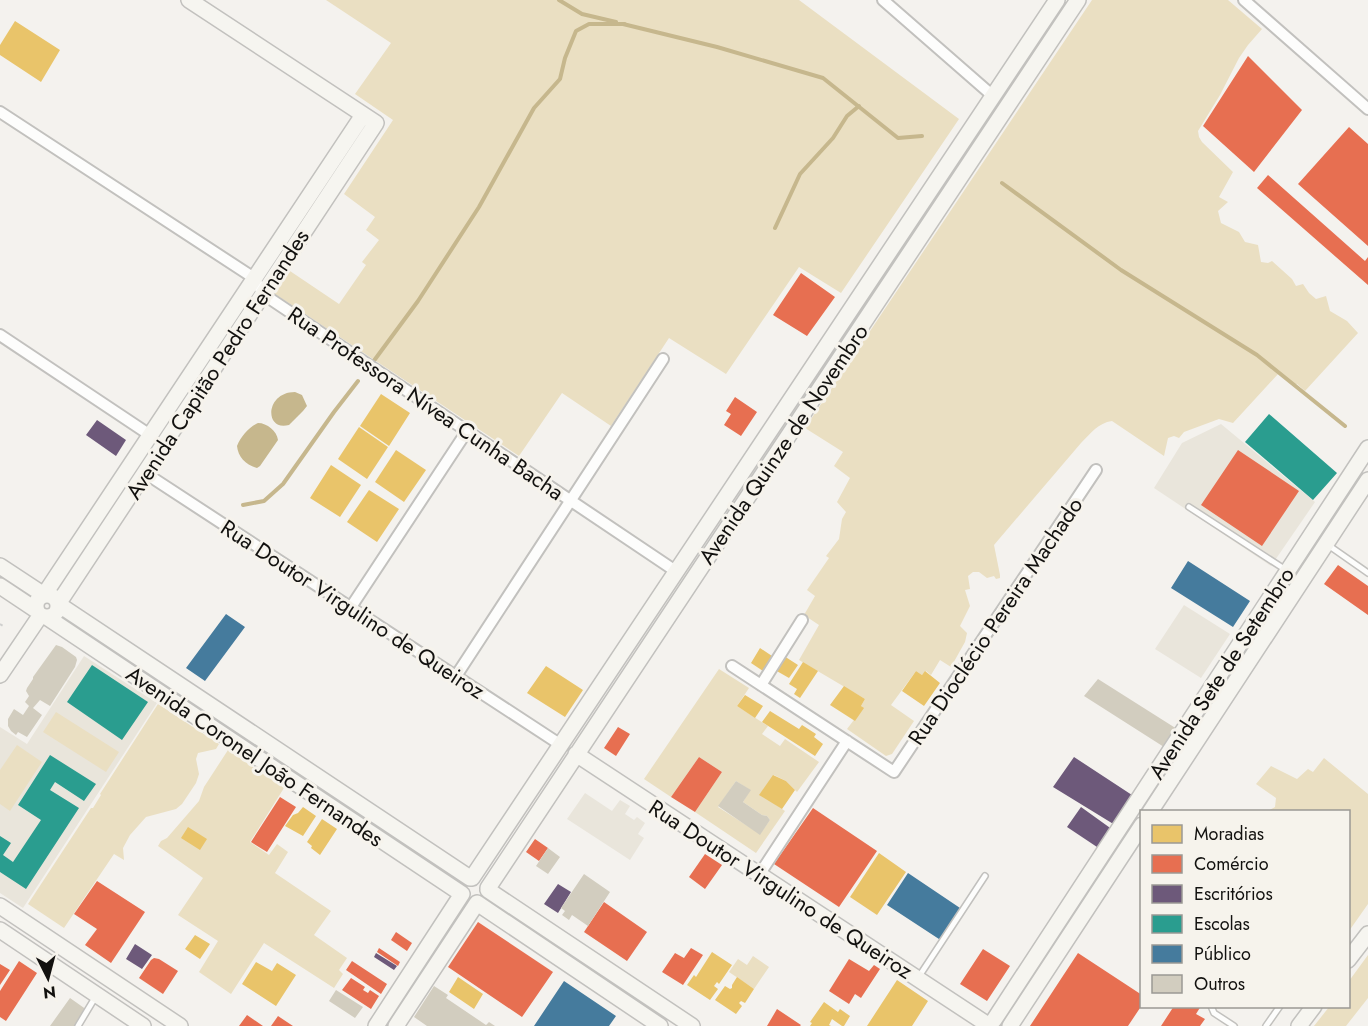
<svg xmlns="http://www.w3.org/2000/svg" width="1368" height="1026" font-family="Jost,sans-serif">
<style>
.built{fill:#e9e5db}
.green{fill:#eadfc2;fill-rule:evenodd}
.water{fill:#c6b78d}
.homes{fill:#e9c46a}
.shops{fill:#e76f51}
.offices{fill:#6d597a}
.schools{fill:#2a9d8f}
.public{fill:#457b9d}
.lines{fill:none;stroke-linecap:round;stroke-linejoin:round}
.stream{stroke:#c6b78d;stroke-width:4}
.building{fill:#d2cdbf}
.lane-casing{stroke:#c2c1be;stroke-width:8}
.street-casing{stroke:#c2c1be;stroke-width:14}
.secondary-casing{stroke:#c2c1be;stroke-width:18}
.path{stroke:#d0d0cf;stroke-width:2;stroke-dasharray:3 4.5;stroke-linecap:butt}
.lane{stroke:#fdfdfc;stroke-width:5}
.street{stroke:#fdfdfc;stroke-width:10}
.secondary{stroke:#f6f5f0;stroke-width:15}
.labels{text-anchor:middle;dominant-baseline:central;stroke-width:6;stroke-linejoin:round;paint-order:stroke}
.street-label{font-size:22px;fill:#12110f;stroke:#f6f3ec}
</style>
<rect width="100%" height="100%" fill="#f4f2ee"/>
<path class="built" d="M 1221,424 L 1315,502 L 1271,566 L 1154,488 L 1182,443 Z
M 1184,605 L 1230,634 L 1201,678 L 1155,649 Z
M 84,656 L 157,703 L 23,908 L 0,893 L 0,727 L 27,744 Z
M 585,793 L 612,811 L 620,800 L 630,806 L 625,814 L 634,820 L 637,817 L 645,823 L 638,834 L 644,838 L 630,860 L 567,819 Z"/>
<path class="green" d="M 326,0 L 799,0 L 959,119 L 841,293 L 799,267 L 726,374 L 669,338 L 611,426 L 562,393 L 519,456 L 272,292 L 287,269 L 339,304 L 366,265 L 362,262 L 379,240 L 366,230 L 375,217 L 344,194 L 393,120 L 355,94 L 391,43 Z
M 1092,0 L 1228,0 L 1262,29 L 1248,45 L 1239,58 L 1220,95 L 1198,131 L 1199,137 L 1202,142 L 1233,172 L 1219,197 L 1228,202 L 1218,211 L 1221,223 L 1239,232 L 1245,242 L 1258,245 L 1261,262 L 1268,263 L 1272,261 L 1292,279 L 1296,286 L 1303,284 L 1309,293 L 1316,299 L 1326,296 L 1330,311 L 1347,321 L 1358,333 L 1305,391 L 1297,384 L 1293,384 L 1279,373 L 1233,423 L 1219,419 L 1184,432 L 1179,438 L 1174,436 L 1168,438 L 1164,456 L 1112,421 C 1098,423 1091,433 1081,443 L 994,545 L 1000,575 L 1000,578 L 996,579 L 994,576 L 987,578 L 979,572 L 973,572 L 968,576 L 970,589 L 965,590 L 970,606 L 960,626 L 967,633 L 965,642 L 951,667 L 940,660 L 931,675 L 926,671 L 922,675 L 916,671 L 891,705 L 914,721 L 892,754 L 886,756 L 847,729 L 863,708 L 861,706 L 865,699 L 799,660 L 819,625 L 804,615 L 815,596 L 807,590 L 829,558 L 826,556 L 839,539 L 842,519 L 846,512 L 837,502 L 850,478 L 834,466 L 843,452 L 805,428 Z
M 719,669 L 749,688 L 737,706 L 768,726 L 762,734 L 780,746 L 785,739 L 819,762 L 797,792 L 786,781 L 774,775 L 760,794 L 785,811 L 756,853 L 695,812 L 722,772 L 699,757 L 671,797 L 644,779 ZM 736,781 L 750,790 L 743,802 L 762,815 L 767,816 L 770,820 L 760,834 L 718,807 Z
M 158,704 L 219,744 L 216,749 L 198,753 L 196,759 L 199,774 L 196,783 L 182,804 L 176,809 L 146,817 L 130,835 L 123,848 L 124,860 L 114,854 L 64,928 L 28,904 L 91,808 L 93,808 L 101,795 L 100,794 Z
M 56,712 L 119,752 L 106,772 L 43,732 Z
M 17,745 L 42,762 L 10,811 L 0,804 L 0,770 Z
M 228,750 L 284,788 L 250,842 L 269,855 L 277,844 L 288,852 L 275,873 L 331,911 L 314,935 L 347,958 L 339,970 L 343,974 L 334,988 L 264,943 L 231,994 L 199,972 L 218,941 L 178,915 L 203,878 L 158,846 L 161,841 L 167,838 L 199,801 L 204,787 Z
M 1324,758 L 1368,794 L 1368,904 L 1349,931 L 1348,812 L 1268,811 L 1275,807 L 1276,798 L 1256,784 L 1271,766 L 1297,779 L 1308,769 L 1313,772 Z
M 1368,955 L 1368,998 L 1346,1026 L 1314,1026 L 1329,1007 L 1348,1006 L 1349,981 Z
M 753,956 L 769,967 L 754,989 L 729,972 L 738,959 L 747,965 Z"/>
<path class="water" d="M 295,392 L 302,395 L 307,406 L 303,411 L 289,425 C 264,432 265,392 295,392 Z
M 258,423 C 267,423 277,431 278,440 L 260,466 L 257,468 C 246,465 238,457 237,446 C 241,436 249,427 258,423 Z"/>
<path class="homes" d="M 15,21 L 60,50 L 41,82 L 0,55 L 0,45 Z
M 381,394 L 410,413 L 389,446 L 360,426 Z
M 359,427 L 388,447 L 367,479 L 338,459 Z
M 396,450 L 426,470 L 404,502 L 375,482 Z
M 331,465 L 361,485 L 340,517 L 310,498 Z
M 369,490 L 399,509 L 377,542 L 347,522 Z
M 760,648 L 772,656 L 763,671 L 751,663 Z
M 784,656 L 798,665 L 789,678 L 775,670 Z
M 803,662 L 818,671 L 800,698 L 794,694 L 797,689 L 789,684 Z
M 546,666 L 583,690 L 565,717 L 527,693 Z
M 916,671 L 922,675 L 925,671 L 940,683 L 924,706 L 902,691 Z
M 844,686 L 865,699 L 861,706 L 864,708 L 855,721 L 830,705 Z
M 745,695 L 763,706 L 755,718 L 737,706 Z
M 770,711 L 799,729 L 802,725 L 816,734 L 814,737 L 823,744 L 815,756 L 762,722 Z
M 773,775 L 786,781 L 795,790 L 782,809 L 759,795 Z
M 303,807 L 316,816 L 303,836 L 285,826 L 293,815 L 298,813 Z
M 322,819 L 337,829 L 320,855 L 311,848 L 312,846 L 307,842 Z
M 188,827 L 207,839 L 200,850 L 181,838 Z
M 879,853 L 906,872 L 877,915 L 850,897 Z
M 195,935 L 210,944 L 200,959 L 185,949 Z
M 712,952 L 732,965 L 719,984 L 717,982 L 714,986 L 718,989 L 710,1000 L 687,985 L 694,975 L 696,977 Z
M 256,962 L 272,971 L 277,963 L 296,975 L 276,1006 L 242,984 Z
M 458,977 L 483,994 L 474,1009 L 449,992 Z
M 737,977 L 754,989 L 745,1003 L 741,1001 L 739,1003 L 742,1006 L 736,1014 L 715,1000 L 725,986 L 730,989 L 732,988 L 732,985 Z
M 897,980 L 928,1001 L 912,1026 L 867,1026 Z
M 824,1002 L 838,1012 L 840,1009 L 850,1016 L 844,1026 L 842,1026 L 832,1019 L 829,1025 L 831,1026 L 810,1026 L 812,1023 L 810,1022 Z"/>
<path class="shops" d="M 1248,56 L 1302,110 L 1254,172 L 1203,126 Z
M 1349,127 L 1368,144 L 1368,246 L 1298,184 Z
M 1268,175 L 1365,261 L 1368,257 L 1368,285 L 1257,188 Z
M 801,273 L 835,297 L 807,336 L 773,315 Z
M 735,397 L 757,412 L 741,436 L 724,425 L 731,414 L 726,411 Z
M 1238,450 L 1299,491 L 1262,546 L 1201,505 Z
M 1338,565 L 1368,586 L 1368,615 L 1324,584 Z
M 618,727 L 630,734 L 616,756 L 604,748 Z
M 699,757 L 722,772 L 695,812 L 671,797 Z
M 280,797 L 296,807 L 267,852 L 251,842 Z
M 813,808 L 877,851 L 839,907 L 774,864 Z
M 535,839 L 548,848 L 539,861 L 526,852 Z
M 705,854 L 722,865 L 705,889 L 689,877 Z
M 97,881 L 145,912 L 111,963 L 85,945 L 97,929 L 74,914 Z
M 604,902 L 647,932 L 627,961 L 584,932 Z
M 478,922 L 553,972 L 522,1017 L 448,967 Z
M 396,932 L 412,943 L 407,951 L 391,940 Z
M 379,948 L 400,962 L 398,966 L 377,952 Z
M 691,948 L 703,955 L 683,985 L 662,972 L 675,953 L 684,958 Z
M 983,949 L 1010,966 L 987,1001 L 960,984 Z
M 1078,953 L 1142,995 L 1142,1005 L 1128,1026 L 1030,1026 Z
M 154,958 L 159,959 L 178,971 L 163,994 L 139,978 L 151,960 Z
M 849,959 L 869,971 L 874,965 L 880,969 L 861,998 L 855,994 L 849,1004 L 829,991 Z
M 19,961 L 37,973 L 6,1021 L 0,1017 L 0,991 Z
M 352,961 L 387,984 L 381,994 L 346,970 Z
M 0,964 L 10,970 L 0,985 Z
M 351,978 L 365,987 L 363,990 L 368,993 L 370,990 L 379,996 L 371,1009 L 342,990 Z
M 1174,1006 L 1201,1006 L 1196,1014 L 1205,1019 L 1200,1026 L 1161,1026 Z
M 777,1009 L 801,1025 L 800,1026 L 767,1026 Z
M 247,1015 L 263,1026 L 239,1026 Z
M 278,1016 L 293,1026 L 271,1026 Z"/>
<path class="offices" d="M 97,420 L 126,440 L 116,456 L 86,435 Z
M 1074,757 L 1135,797 L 1115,825 L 1053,787 Z
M 1081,807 L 1113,830 L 1100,849 L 1067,827 Z
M 558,884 L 571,892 L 558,913 L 544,904 Z
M 135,944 L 152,955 L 142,969 L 126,959 Z
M 376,953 L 397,966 L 394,970 L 374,957 Z"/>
<path class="schools" d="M 1269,414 L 1337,473 L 1313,500 L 1245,442 Z
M 92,665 L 148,702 L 122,740 L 67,702 Z
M 50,755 L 96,784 L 84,801 L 55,782 L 50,790 L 79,808 L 26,889 L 0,872 L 0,836 L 11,843 L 3,855 L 13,862 L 41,820 L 18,805 Z"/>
<path class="public" d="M 1188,561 L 1250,601 L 1233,627 L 1171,588 Z
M 226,614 L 245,627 L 205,681 L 186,668 Z
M 908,873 L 963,910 L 942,941 L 887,905 Z
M 564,981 L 616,1016 L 609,1026 L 534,1026 Z"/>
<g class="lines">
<path class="stream" d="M 559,0 L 582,14 L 616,22
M 623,24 L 717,47 L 823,78 L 898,138 L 922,136
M 1002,183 L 1121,270 L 1257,355 L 1345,426
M 775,228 L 800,174 L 833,138 L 847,116 L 859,106
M 373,362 L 418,301 L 479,207 L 534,108 L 560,79 L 565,58 L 576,31 L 589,24 L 625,24
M 243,505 L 264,501 L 283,484 L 334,412 L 358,381"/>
</g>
<path class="building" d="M 56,645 L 62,647 L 76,657 L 77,660 L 75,667 L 50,706 L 40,700 L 33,708 L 42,715 L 27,737 L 18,732 L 16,735 L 11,731 L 8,726 L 8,719 L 14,709 L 23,715 L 29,706 L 25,702 L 29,696 L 26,691 L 27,688 L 33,679 L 33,677 Z
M 1098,679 L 1177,729 L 1164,747 L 1084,696 Z
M 736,781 L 751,790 L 743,802 L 762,815 L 767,816 L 770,820 L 760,835 L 718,806 Z
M 548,848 L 560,857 L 548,874 L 536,866 Z
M 584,874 L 610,892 L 588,926 L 572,915 L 569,920 L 562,915 L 565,911 L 561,908 Z
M 434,986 L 448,995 L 446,998 L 486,1025 L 489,1022 L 495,1026 L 427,1026 L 414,1017 Z
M 336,990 L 363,1007 L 355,1018 L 329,1001 Z
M 70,998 L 87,1010 L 76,1026 L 50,1026 Z"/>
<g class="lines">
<g class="lane-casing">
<path id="lane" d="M 1189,507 L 1286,570
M 1328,545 L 1368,573
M 918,978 L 985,876
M 1211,1006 L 1214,1013 L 1234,1026
M 78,1026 L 96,996
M 1266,1026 L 1280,1006"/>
</g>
<g class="street-casing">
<path id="street" d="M 883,0 L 993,96
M 1244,0 L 1368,109
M 0,112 L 254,278 L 263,294 L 677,572
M 0,335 L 150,435
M 145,473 L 561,745
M 351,607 L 467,431
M 732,666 L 894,772 L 1096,470
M 456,676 L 663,359
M 761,685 L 802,620
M 759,875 L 847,741"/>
</g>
<g class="secondary-casing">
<path id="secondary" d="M 189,0 L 376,123 L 58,604 L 470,878
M 0,566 L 44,595 L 363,115
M 0,586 L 36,610
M36 606a11 11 0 1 1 22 0a11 11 0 1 1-22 0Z
M 48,618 L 462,894 L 376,1026
M 0,675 L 40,616
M 576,754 L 985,1023
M 1150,812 L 1368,480
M 472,878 L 1057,0
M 488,888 L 1078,0
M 488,890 L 692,1026
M 0,906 L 180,1026
M 0,930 L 143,1026
M 1348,960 L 1368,934
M 994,1020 L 1368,448
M 396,1026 L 477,903 L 660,1026
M 1010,1026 L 1142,825
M 1299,1026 L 1314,1006"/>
</g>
<path class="path" d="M 0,624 L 5,627"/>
<use href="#lane" class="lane"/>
<use href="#street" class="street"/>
<use href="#secondary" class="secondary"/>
</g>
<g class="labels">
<g class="street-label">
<text transform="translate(217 364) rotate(-57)">Avenida Capitão Pedro Fernandes</text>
<text transform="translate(426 403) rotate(34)">Rua Professora Nívea Cunha Bacha</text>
<text transform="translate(783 444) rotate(-56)">Avenida Quinze de Novembro</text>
<text transform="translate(353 609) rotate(33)">Rua Doutor Virgulino de Queiroz</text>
<text transform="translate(995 621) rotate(-56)">Rua Dioclécio Pereira Machado</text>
<text transform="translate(1221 673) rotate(-57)">Avenida Sete de Setembro</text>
<text transform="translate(255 756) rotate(34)">Avenida Coronel João Fernandes</text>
<text transform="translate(781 889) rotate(33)">Rua Doutor Virgulino de Queiroz</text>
</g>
</g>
<rect x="1140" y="810" width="210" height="198" fill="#f6f3ec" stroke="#9b9994" stroke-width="1.5"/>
<rect x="1152" y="825" width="30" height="18" fill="#e9c46a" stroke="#9b9994" stroke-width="1.5"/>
<text x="1194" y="840" font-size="18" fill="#12110f">Moradias</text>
<rect x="1152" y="855" width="30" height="18" fill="#e76f51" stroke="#9b9994" stroke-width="1.5"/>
<text x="1194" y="870" font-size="18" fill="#12110f">Comércio</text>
<rect x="1152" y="885" width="30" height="18" fill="#6d597a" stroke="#9b9994" stroke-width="1.5"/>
<text x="1194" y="900" font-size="18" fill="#12110f">Escritórios</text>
<rect x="1152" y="915" width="30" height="18" fill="#2a9d8f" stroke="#9b9994" stroke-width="1.5"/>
<text x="1194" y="930" font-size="18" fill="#12110f">Escolas</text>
<rect x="1152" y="945" width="30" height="18" fill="#457b9d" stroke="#9b9994" stroke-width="1.5"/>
<text x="1194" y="960" font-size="18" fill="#12110f">Público</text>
<rect x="1152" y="975" width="30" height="18" fill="#d2cdbf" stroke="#9b9994" stroke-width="1.5"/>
<text x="1194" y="990" font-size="18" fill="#12110f">Outros</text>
<g transform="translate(48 978) rotate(174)" stroke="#f6f3ec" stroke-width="4.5" paint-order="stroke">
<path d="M0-4.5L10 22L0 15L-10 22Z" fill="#12110f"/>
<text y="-9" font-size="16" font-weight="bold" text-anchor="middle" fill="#12110f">N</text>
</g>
</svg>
